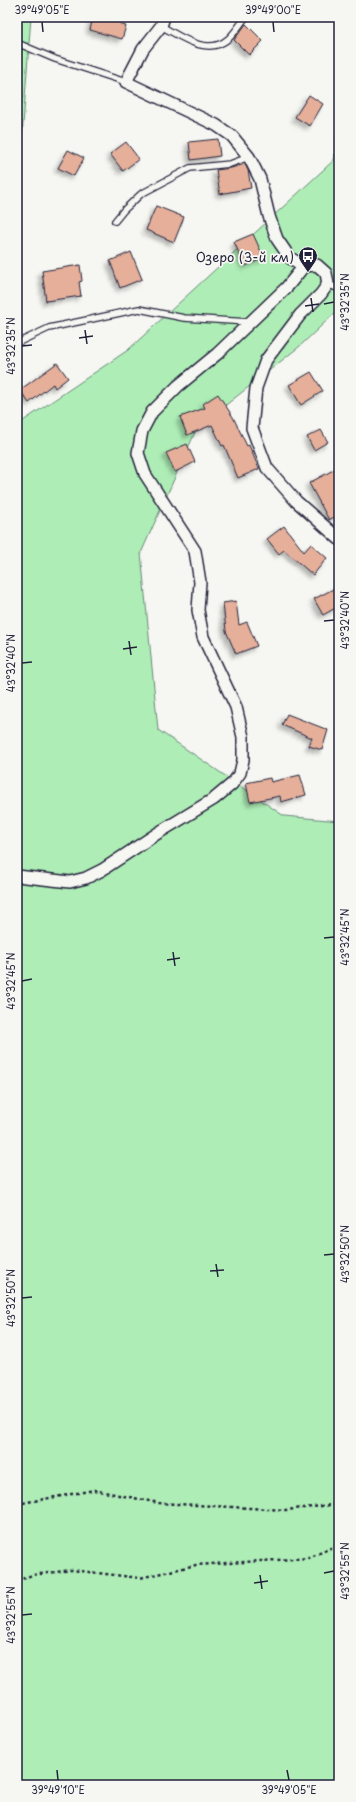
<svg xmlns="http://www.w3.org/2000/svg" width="356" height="1802" font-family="'Playpen Sans',sans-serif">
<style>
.green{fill:#aeeeb6;stroke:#688878}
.building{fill:#e5af9a;stroke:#22223b;filter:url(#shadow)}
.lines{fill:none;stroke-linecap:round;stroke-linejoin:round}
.lane-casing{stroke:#22223b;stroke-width:8}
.street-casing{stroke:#22223b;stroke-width:14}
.path{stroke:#22223b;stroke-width:2.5;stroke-dasharray:3 3;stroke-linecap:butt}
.lane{stroke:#f6f6f2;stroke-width:5.5}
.street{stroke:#f6f6f2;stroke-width:11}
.ticks{fill:none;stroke:#22223b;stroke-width:1.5}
.labels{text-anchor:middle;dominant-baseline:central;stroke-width:3.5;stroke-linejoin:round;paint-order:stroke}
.poi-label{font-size:13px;fill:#22223b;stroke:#f6f6f2;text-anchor:end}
.neatline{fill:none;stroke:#22223b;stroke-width:1.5}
.ticks-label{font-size:10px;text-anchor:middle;fill:#22223b}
</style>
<defs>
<filter id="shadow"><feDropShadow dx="-3.5" dy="3.5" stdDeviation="2" flood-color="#0004"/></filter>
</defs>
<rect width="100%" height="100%" fill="#f6f6f2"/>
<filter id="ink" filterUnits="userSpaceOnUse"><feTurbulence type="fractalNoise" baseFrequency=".025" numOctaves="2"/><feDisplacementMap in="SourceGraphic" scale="8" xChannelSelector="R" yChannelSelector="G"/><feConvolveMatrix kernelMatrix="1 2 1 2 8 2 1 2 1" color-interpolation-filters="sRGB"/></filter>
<g filter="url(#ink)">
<path class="green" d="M 17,17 L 31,17 L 17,205 Z
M 339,109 L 339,309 L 300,346 L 197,428 L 141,553 L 158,730 L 284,816 L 339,821 L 339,1785 L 17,1785 L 17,429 L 23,421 L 128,350 L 334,160 Z"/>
<path class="building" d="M 93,17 L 122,17 L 120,24 L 126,26 L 122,39 L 90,30 Z
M 246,24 L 263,41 L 249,55 L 234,40 Z
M 309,95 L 323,104 L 310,126 L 295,117 Z
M 218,139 L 220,156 L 191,160 L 189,142 Z
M 126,142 L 139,159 L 123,171 L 110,154 Z
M 68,150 L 84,158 L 74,176 L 58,168 Z
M 245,164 L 248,170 L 251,188 L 220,194 L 216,170 L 231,168 Z
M 156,206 L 184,217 L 174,242 L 146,230 Z
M 253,234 L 264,258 L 245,266 L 234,242 Z
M 131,252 L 142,279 L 120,288 L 110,261 Z
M 80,265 L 82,281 L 79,282 L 81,296 L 46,301 L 42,271 Z
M 57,363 L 68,378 L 55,388 L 53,384 L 29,403 L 20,390 Z
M 311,372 L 323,391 L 301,405 L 289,385 Z
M 218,394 L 233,417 L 247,446 L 249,445 L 259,469 L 238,478 L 224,445 L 222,446 L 212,425 L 187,435 L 180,417 L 205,408 L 203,404 Z
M 321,430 L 328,442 L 314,450 L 307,437 Z
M 187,444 L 195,462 L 175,472 L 166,453 Z
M 339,467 L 339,514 L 329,520 L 309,483 Z
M 284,526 L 304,552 L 311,544 L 327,558 L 313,575 L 284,550 L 279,554 L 267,539 Z
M 339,586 L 339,606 L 323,615 L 314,599 Z
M 236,601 L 239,625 L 247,622 L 257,646 L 236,654 L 226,631 L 223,603 Z
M 287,714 L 328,730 L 322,750 L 309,746 L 312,738 L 282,725 Z
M 300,775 L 306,795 L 281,802 L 280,796 L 250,802 L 246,783 L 270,778 L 271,782 Z"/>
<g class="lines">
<g class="lane-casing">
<path id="lane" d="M 161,26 C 180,36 207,57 228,39 C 235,33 240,24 246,17
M 17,43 L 55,59 L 126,82
M 115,221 L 124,210 L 141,194 L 190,168 L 230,164 L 249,157
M 328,284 L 339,289
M 17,343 L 49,328 L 139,309 L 184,318 L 249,322"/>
</g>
<g class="street-casing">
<path id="street" d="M 164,17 L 161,26 L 143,49 L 126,82 L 216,125 L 232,136 L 249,157 L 260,179 L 269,216 L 277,239 L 290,258 L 304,266
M 17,876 L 70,882 L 86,878 L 102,870 L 158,833 L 214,799 L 232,784 L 240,773 L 243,760 L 243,737 L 236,707 L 203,637 L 198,610 L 200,582 L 195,551 L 145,474 L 138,453 L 142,431 L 152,412 L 178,386 L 217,354 L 287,287 L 304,266 L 317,265 L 326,273 L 328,284 L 321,294 L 300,315 L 266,360 L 256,388 L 252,428 L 267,468 L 296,501 L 339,539"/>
</g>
<path class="path" d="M 17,1504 L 94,1490 L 159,1503 L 286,1510 L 339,1504
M 17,1581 L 32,1575 L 72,1570 L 140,1578 L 196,1565 L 309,1558 L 339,1544"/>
<use href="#lane" class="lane"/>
<use href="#street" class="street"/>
</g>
</g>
<path class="ticks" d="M 42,22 L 43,32M 273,22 L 274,32M 311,298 L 313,312M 324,304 L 334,302M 305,306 L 319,304M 85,330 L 87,344M 79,338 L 93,336M 22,346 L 32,345M 324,621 L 334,620M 129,641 L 131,655M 123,649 L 137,647M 22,663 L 32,662M 324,938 L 334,937M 173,952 L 175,966M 167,960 L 180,958M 22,981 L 32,979M 324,1255 L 334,1254M 216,1264 L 218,1277M 210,1271 L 224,1270M 22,1298 L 32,1297M 324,1573 L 334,1571M 260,1575 L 262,1589M 254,1583 L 268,1581M 22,1615 L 32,1614M 57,1770 L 58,1780M 287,1770 L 289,1780"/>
<defs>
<g id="bus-pin" transform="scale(1)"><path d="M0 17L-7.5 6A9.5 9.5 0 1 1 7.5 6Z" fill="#22223b" stroke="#f6f6f2"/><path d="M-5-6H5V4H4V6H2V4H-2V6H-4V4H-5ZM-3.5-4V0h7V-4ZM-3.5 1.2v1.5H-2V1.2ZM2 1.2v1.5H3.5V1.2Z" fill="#fff"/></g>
</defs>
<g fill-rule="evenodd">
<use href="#bus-pin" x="308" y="256"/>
</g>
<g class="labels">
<g class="poi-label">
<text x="294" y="256">Озеро (3-й км)</text>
</g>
</g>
<rect width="356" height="1802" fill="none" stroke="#f6f6f2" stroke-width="44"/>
<rect x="22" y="22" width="312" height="1758" class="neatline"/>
<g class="ticks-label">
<text x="42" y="14">39°49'05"E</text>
<text x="273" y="14">39°49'00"E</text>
<text transform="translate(345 302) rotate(-90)" y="4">43°32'35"N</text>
<text transform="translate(11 346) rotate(-90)" y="4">43°32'35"N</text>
<text transform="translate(345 620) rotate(-90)" y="4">43°32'40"N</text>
<text transform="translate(11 663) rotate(-90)" y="4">43°32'40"N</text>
<text transform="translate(345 937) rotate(-90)" y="4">43°32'45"N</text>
<text transform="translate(11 981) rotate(-90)" y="4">43°32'45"N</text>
<text transform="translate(345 1254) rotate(-90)" y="4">43°32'50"N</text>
<text transform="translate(11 1298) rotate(-90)" y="4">43°32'50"N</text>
<text transform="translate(345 1571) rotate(-90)" y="4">43°32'55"N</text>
<text transform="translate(11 1615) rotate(-90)" y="4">43°32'55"N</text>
<text x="58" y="1794">39°49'10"E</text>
<text x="289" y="1794">39°49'05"E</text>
</g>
</svg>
